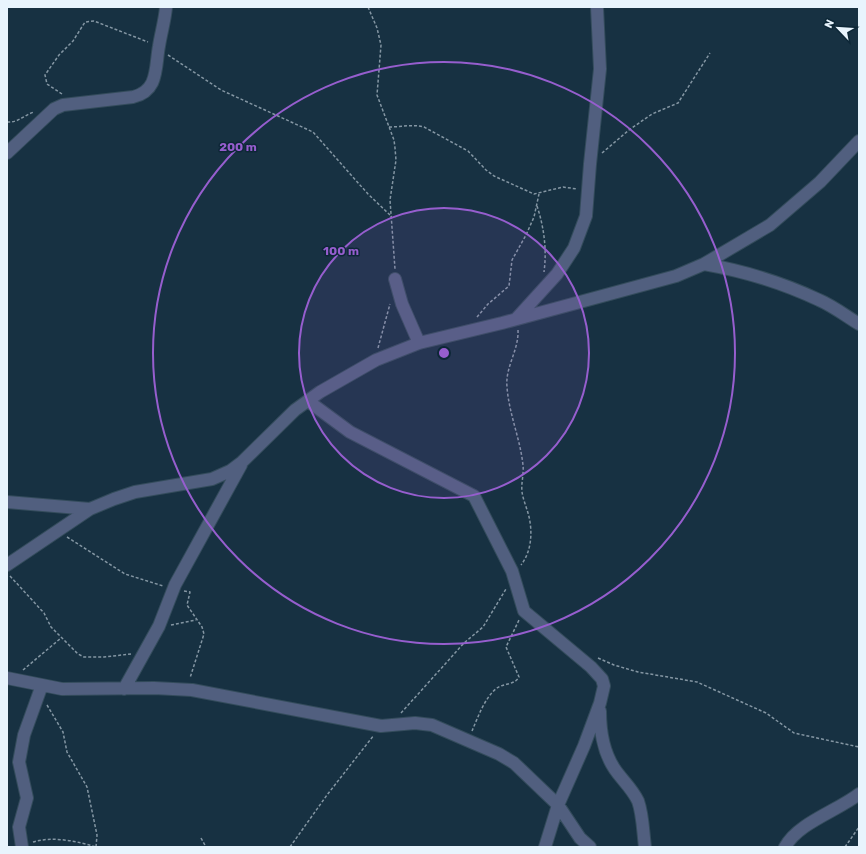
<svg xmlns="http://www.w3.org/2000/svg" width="866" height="854" font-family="Rubik,sans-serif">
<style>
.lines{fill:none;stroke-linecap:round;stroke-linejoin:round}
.minor-casing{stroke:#344c5c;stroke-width:14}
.path{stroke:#8496a3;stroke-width:1.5;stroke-dasharray:3 2;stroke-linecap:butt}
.minor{stroke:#515f7f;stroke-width:12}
.ring{fill:none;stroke:#965ece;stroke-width:2}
.centre{fill:#965ece;stroke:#0d2737;stroke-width:2}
.ring-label{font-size:12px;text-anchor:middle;font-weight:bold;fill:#965ece;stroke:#0d2737;stroke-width:3;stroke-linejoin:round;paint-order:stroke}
</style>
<rect width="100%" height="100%" fill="#173142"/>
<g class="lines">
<g class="minor-casing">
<path id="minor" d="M 7,153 L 54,109 L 63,105 L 133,97 C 159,91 155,67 159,46 C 161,33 165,20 166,7
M 704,264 C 744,271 783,283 819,300 C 833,306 846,316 859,324
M 395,279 L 402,304 L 419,343
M 517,318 L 557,274 L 574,248 L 586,216 L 590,164 L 600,69 L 597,7
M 308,401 L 350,432 L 474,496 L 512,571 L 524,611 L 591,667 L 602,679 L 604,686 L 600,703 L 584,746 L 558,805 L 545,847
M 7,502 L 90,509
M 7,565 L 90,509 L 114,499 L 135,492 L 212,479 L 230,471 L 242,462 L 295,410 L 320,392 L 376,360 L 419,343 L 502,323 L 617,292 L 676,276 L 704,264 L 770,225 L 820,182 L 859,141
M 7,678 L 62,689 L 154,688 L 192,690 L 381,726 L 415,723 L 432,725 L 499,754 L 514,763 L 558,805 L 580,838 L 590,847
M 124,689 L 159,626 L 175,585 L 241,465
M 600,711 C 600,731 603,751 614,768 C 621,779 632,788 638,801 C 643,815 643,832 645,847
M 22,847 L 19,827 L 27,798 L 19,762 L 24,735 L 42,685
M 785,847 C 798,823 837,811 859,794"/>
</g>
<path class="path" d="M 368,7 L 377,28 L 381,45 L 377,95 L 394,140 L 395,148 L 396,160 L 390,200 L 395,269
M 168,55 L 221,90 L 313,132 L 368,194 L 390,215
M 62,94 L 47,84 L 45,75 L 59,55 L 73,41 L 85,22 L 94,21 L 148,42
M 7,122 C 18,123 24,115 34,112
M 389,127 C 401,127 413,124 424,127 L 468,151 L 486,170 L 494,176 L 534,194 L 563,187 L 577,189
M 602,153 L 629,130 L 652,114 L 678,103 L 710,53
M 537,206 C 544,227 547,250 544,272
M 477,317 L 488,304 L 509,286 L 512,260 L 526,235 L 534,217 L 539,194
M 518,330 C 519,350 505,367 507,387 C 509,414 520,438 523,465 C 524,474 521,483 522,492 C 523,499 526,506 528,513 C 533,530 532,551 521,565
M 378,348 L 390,304
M 67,537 L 125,574 L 163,586
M 10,576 L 44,613 L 51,627 L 78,654 L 84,657 L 104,657 L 131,654
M 184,591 L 190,592 L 187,605 L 202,627 L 204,634 L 190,678
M 171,625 L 196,620
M 598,658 L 614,665 L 638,672 L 697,682 L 766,713 L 794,733 L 859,747
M 23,670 L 61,638
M 47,705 L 63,732 L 67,752 L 87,787 L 97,835 L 96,847
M 401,713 L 464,643 L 483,627 L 506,589
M 472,731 C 478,717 485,697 497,688 C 504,683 515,685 519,677 L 506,647 L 519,620
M 201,838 L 206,847
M 33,842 C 52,836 77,841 96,847
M 290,847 L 327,795 L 374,735
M 845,847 L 859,827"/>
<use href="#minor" class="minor"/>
</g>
<circle cx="444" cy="353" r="145" fill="#965ece" fill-opacity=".12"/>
<g class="ring">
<circle cx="444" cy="353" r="145"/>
<circle cx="444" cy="353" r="291"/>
</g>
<circle cx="444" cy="353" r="6" class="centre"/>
<g class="ring-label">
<text x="238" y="151">200 m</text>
<text x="341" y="255">100 m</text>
</g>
<rect width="866" height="854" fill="none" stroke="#e8f4fd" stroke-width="16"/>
<g transform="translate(838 28) rotate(295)" stroke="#0d2737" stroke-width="3" paint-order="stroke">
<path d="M0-3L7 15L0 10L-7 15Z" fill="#e8f4fd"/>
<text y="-6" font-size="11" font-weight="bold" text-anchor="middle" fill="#e8f4fd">N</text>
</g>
</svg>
